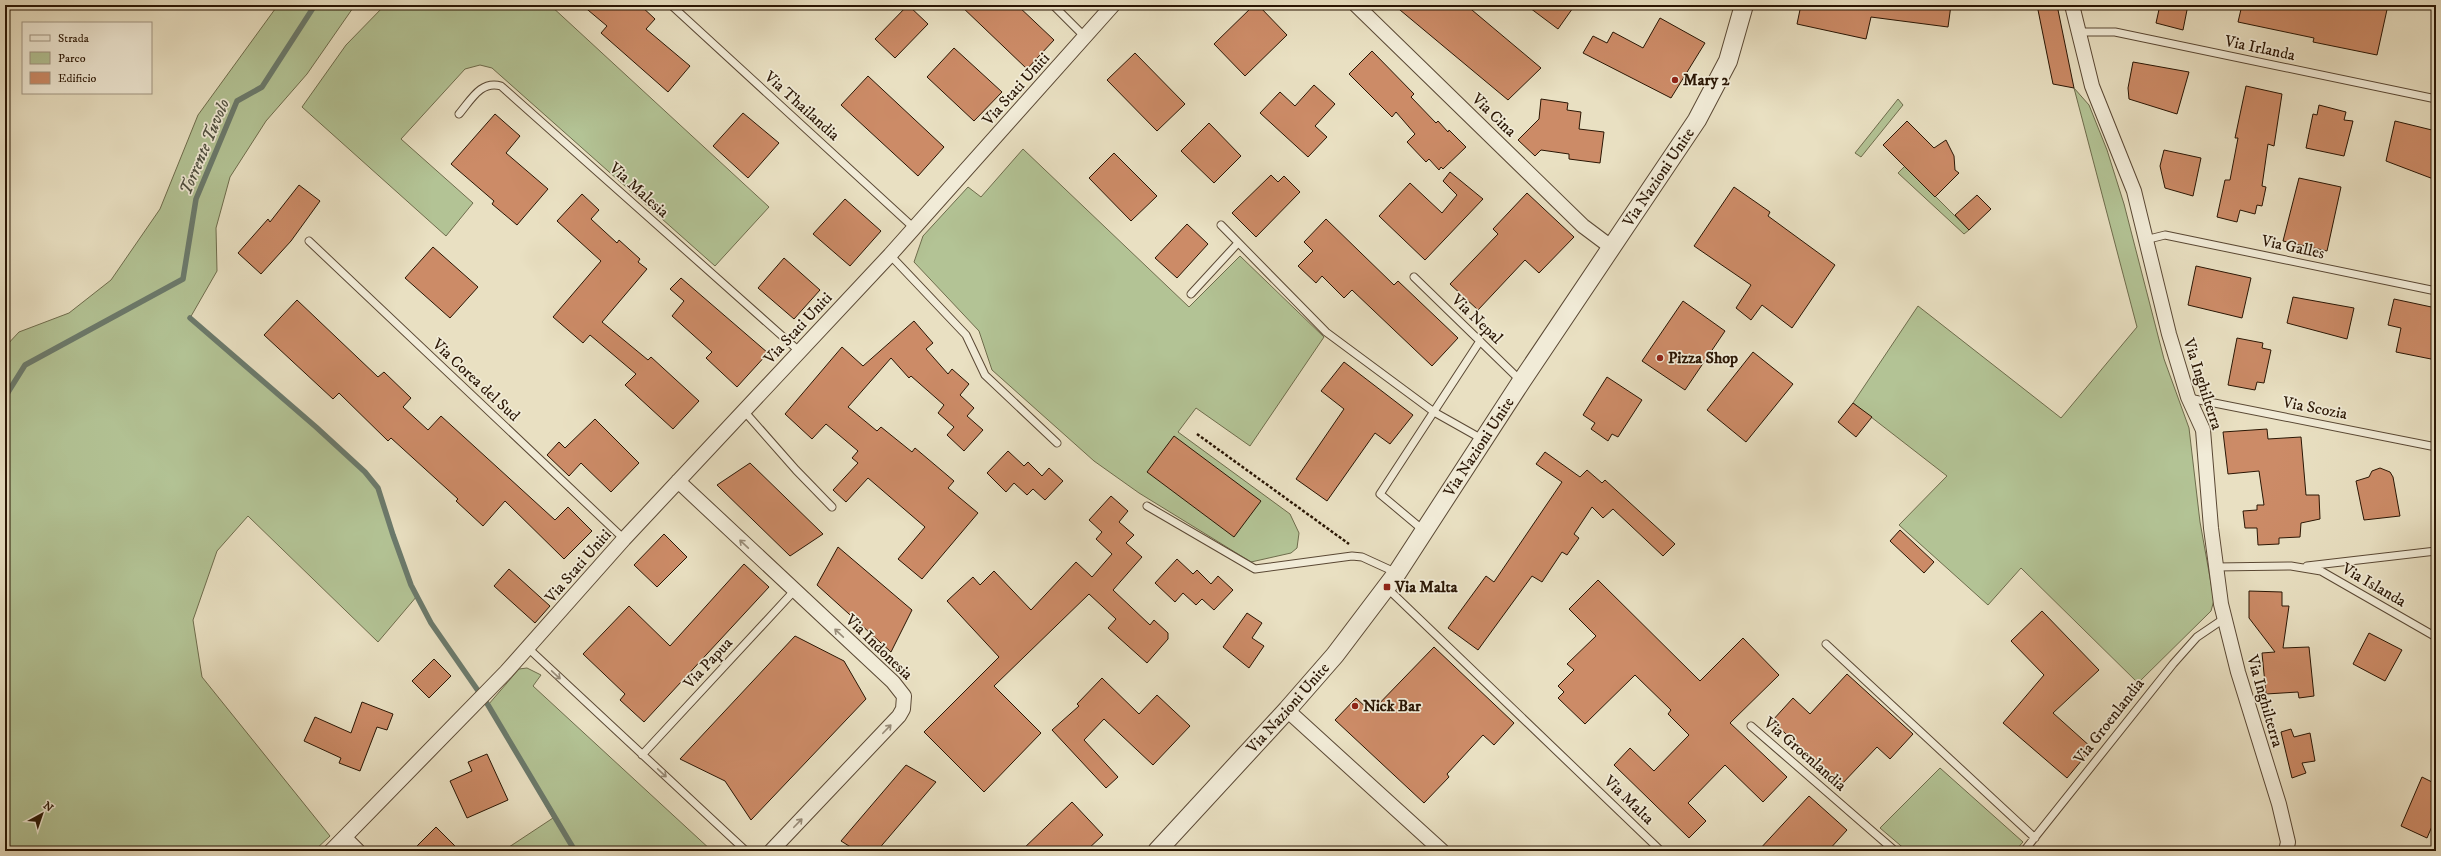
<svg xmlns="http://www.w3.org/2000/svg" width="2441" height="856" font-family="'IM FELL DW Pica',serif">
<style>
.green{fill:#b3c395;stroke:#6e6c4c}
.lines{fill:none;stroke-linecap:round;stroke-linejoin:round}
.stream{stroke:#6b7a6c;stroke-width:5.5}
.building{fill:#cc8b67;stroke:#2a1604}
.service-casing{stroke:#5a4834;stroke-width:9}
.minor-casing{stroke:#5a4834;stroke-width:16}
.tertiary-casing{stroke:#5a4834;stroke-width:20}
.path{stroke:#2a1604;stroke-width:2.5;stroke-dasharray:3 2;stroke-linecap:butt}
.service{stroke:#f1ebd7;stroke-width:7}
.minor{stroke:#f1ebd7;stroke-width:14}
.tertiary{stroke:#f1ebd7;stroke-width:18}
.oneway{stroke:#978b78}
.poi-dot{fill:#8f2418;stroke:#f1ebd7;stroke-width:1.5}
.labels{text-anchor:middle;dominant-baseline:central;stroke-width:3.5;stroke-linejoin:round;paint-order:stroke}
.street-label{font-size:16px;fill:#2a1604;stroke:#f1ebd7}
.poi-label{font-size:16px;font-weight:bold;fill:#2a1604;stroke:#f1ebd7;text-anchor:start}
.water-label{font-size:17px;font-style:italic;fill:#505041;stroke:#f1ebd7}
</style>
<rect width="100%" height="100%" fill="#e9e0c2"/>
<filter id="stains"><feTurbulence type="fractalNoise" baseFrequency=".005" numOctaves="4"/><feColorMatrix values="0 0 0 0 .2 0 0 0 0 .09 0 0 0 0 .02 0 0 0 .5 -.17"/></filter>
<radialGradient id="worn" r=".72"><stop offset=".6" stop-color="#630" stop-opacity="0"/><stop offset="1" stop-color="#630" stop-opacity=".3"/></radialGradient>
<path class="green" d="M 278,5 L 355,5 L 307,74 L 266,121 L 230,177 L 216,228 L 217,271 L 190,318 L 316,427 L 365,472 L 378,488 L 393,535 L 417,596 L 378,642 L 248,516 L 217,551 L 193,620 L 202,677 L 330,836 L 314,851 L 5,851 L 5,347 L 19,332 L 69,313 L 111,280 L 160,209 L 198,115 Z
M 385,5 L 550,5 L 769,207 L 715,266 L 492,68 L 480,65 L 465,69 L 401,139 L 473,203 L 446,236 L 302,107 L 346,45 Z
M 2074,88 L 2089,105 L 2107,150 L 2124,204 L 2164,359 L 2189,428 L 2200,522 L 2214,600 L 2211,611 L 2138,683 L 2021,568 L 1988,605 L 1899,525 L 1947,476 L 1853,403 L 1918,306 L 2061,418 L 2137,327 Z
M 1898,99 L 1903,105 L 1861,157 L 1855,153 Z
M 1023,149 L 1189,307 L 1240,256 L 1324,337 L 1250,446 L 1196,408 L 1178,432 L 1290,514 L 1299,533 L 1297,548 L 1291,553 L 1251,562 L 1139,493 L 1094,461 L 992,370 L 979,331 L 914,262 L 923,236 L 968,187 L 981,197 Z
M 1905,166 L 1969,230 L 1964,234 L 1898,173 Z
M 527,668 L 541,675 L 533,686 L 712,851 L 503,851 L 553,818 L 488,705 L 519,669 Z
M 1940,768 L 2023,842 L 2015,851 L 1907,851 L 1880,828 Z"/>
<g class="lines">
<path class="stream" d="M 190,318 L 316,427 L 365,472 L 378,488 L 393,535 L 411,585 L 431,623 L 488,705 L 575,851
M 5,397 L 25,365 L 183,279 L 196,199 L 237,101 L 262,87 L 315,5"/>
</g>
<path class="building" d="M 582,5 L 640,5 L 655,19 L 646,29 L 690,66 L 668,92 L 601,33 L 607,26 Z
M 908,5 L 928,24 L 895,58 L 875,39 Z
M 960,5 L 1017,5 L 1054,40 L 1027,69 Z
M 1254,5 L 1258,5 L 1287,35 L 1245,76 L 1214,44 Z
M 1394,5 L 1466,5 L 1541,68 L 1508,100 Z
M 1526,5 L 1575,5 L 1558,29 Z
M 1801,5 L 1951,5 L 1948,27 L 1871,17 L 1866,39 L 1797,24 Z
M 2037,5 L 2057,5 L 2074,88 L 2053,84 Z
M 2160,5 L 2188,5 L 2183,30 L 2156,23 Z
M 2242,5 L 2388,5 L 2377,55 L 2313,42 L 2314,38 L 2238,22 Z
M 1660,18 L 1705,43 L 1671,98 L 1583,53 L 1593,36 L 1607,43 L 1613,32 L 1643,48 Z
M 954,48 L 1002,92 L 974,121 L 927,77 Z
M 1372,51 L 1414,94 L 1411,97 L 1436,123 L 1438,121 L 1448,132 L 1449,130 L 1466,147 L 1443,169 L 1441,167 L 1439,170 L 1429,159 L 1426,162 L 1407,142 L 1415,134 L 1396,112 L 1392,117 L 1349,74 Z
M 1135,53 L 1185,104 L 1157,131 L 1107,80 Z
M 2133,62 L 2189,72 L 2177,114 L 2129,99 L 2128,88 Z
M 868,76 L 944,147 L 918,176 L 841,105 Z
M 1314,85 L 1335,104 L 1315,126 L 1327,137 L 1308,157 L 1260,113 L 1280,92 L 1295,106 Z
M 2246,86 L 2282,94 L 2274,146 L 2268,144 L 2262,186 L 2266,187 L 2262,206 L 2257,205 L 2255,214 L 2240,210 L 2237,222 L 2217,217 L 2225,180 L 2230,180 L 2238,138 L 2235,138 Z
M 1541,99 L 1568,103 L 1567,110 L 1581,112 L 1579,129 L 1604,132 L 1600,163 L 1569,159 L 1569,154 L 1541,150 L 1535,156 L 1518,140 L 1539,119 Z
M 2319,105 L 2346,112 L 2344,120 L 2353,121 L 2344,156 L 2306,148 L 2313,114 L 2317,115 Z
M 743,113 L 779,143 L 748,178 L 713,146 Z
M 495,114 L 520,136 L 506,153 L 548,189 L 517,225 L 492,204 L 494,201 L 451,164 Z
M 1907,121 L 1934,148 L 1946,140 L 1954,156 L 1955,170 L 1959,173 L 1935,197 L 1883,145 Z
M 2395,121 L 2436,131 L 2436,180 L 2386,161 Z
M 1209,123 L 1241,156 L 1214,183 L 1181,151 Z
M 2164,150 L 2201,158 L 2193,196 L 2165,188 L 2160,166 Z
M 1114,153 L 1157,196 L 1131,221 L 1089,178 Z
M 1450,172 L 1483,199 L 1425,260 L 1379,216 L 1410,183 L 1442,213 L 1457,195 L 1443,181 Z
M 1271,175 L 1278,182 L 1284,176 L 1300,192 L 1256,237 L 1232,213 Z
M 2299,178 L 2341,187 L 2327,251 L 2283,241 Z
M 299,185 L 320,201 L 291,241 L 261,274 L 238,253 L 268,219 L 270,222 Z
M 1734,187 L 1770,212 L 1768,216 L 1835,265 L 1792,328 L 1762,305 L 1751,320 L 1736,308 L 1751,285 L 1694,246 Z
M 1527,193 L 1574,237 L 1539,273 L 1525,260 L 1478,310 L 1450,284 L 1498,234 L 1493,229 Z
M 582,194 L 599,210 L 591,219 L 617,243 L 619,240 L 640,259 L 638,262 L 647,269 L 602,322 L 648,360 L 651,357 L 699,401 L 673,429 L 625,385 L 636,374 L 590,335 L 583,343 L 553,317 L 601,261 L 557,221 Z
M 1977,195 L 1991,209 L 1969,230 L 1955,215 Z
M 845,199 L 881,231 L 850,266 L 813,234 Z
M 1326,219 L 1394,285 L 1398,281 L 1458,338 L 1432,366 L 1352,290 L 1344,298 L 1322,276 L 1316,283 L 1298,266 L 1313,251 L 1304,242 Z
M 1187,224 L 1208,244 L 1177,278 L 1155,258 Z
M 433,247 L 478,287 L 450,318 L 405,278 Z
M 784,258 L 820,290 L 794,319 L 758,288 Z
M 2196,266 L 2251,278 L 2242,318 L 2188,305 Z
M 681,278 L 768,353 L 737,387 L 706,358 L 712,352 L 672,316 L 684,301 L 670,289 Z
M 2293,297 L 2354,308 L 2347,339 L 2287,323 Z
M 2394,299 L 2436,308 L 2433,333 L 2436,333 L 2436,360 L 2396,352 L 2401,328 L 2388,325 Z
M 297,300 L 378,377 L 384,372 L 411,398 L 403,407 L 428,430 L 441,416 L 555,520 L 568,507 L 592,531 L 564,559 L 505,501 L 483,526 L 456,501 L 458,499 L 391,438 L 388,441 L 339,393 L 333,399 L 264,335 Z
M 1683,301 L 1725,331 L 1685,390 L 1642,361 Z
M 914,321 L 933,343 L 926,349 L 948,374 L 952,369 L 969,384 L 960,395 L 974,408 L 967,416 L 983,430 L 964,451 L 947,435 L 954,427 L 938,413 L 944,405 L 911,376 L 909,378 L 891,358 L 848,407 L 877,431 L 881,427 L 912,452 L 915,448 L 954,481 L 948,488 L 978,513 L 922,579 L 898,559 L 925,527 L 868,478 L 846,502 L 833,490 L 858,463 L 852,458 L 858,451 L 826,424 L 812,439 L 785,414 L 842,347 L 863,366 Z
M 2237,338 L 2263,343 L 2262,348 L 2271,350 L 2264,383 L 2257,382 L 2255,390 L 2228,385 Z
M 1753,352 L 1793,384 L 1746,442 L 1707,410 Z
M 1344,362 L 1413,415 L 1390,444 L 1375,433 L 1327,501 L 1296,479 L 1344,409 L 1321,391 Z
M 1607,377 L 1642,400 L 1618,437 L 1612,434 L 1608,441 L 1591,429 L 1595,423 L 1583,415 Z
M 1853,403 L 1872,417 L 1856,437 L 1838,422 Z
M 595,419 L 639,463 L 611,492 L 581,463 L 569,476 L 547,455 L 559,442 L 565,448 Z
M 2267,429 L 2268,439 L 2301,437 L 2306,495 L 2319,495 L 2320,519 L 2301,523 L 2300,537 L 2279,538 L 2279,544 L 2258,545 L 2257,528 L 2245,528 L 2243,511 L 2257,510 L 2257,505 L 2264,505 L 2259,471 L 2228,474 L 2223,432 Z
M 1174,436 L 1261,501 L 1234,537 L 1147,472 Z
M 1008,451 L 1024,466 L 1028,462 L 1042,476 L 1049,468 L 1063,481 L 1045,500 L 1033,489 L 1027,495 L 1014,483 L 1006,492 L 987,473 Z
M 1545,452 L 1580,477 L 1587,470 L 1602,483 L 1605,480 L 1675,544 L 1663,556 L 1613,509 L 1603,518 L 1592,507 L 1574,534 L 1579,538 L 1567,555 L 1562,552 L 1542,582 L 1532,576 L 1478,650 L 1448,628 L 1486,576 L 1494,582 L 1562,482 L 1536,464 Z
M 750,463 L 823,534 L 790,556 L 717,485 Z
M 2380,468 L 2390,472 L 2393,477 L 2400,516 L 2364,520 L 2356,481 L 2369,477 L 2372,471 Z
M 1111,496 L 1128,511 L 1119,522 L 1134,535 L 1126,543 L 1142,557 L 1113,590 L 1150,625 L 1154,620 L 1168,633 L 1168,639 L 1147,663 L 1108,628 L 1116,619 L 1089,594 L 994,686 L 1041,733 L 984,792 L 924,732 L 999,657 L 947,601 L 973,577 L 980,585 L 994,571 L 1031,610 L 1076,562 L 1092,577 L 1112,554 L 1096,539 L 1102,532 L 1089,520 Z
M 1900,530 L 1934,562 L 1924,573 L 1890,541 Z
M 664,534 L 687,557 L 657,587 L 634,565 Z
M 838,547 L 912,610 L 891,652 L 817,585 Z
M 1177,559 L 1193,574 L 1197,570 L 1211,584 L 1218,576 L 1233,590 L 1214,610 L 1202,599 L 1196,605 L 1183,593 L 1175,602 L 1155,583 Z
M 744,564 L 769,587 L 644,722 L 620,700 L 625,694 L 583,654 L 629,606 L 670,646 Z
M 509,569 L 550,606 L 535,623 L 494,586 Z
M 1598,580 L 1700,681 L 1743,638 L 1779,675 L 1730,723 L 1787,777 L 1763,802 L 1725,765 L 1688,803 L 1706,821 L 1689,838 L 1614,765 L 1630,748 L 1654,771 L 1689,735 L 1668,714 L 1671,710 L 1635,675 L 1585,724 L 1558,698 L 1564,692 L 1558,686 L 1574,670 L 1567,664 L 1596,636 L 1569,609 Z
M 2249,591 L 2282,592 L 2282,606 L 2289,606 L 2283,648 L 2309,647 L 2314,696 L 2299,698 L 2298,692 L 2266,694 L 2262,653 L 2275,652 L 2249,618 Z
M 2042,611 L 2099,670 L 2053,713 L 2092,748 L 2067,778 L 2003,723 L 2044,675 L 2011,641 Z
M 1247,613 L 1262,623 L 1252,638 L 1264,646 L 1249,668 L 1223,647 Z
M 2369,633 L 2402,650 L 2385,681 L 2353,664 Z
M 795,636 L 844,661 L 866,699 L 751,820 L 725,781 L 680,759 Z
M 1434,647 L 1514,723 L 1494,745 L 1483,735 L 1447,774 L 1449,777 L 1424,803 L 1335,720 L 1356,698 L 1371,712 Z
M 434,659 L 451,676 L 429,698 L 412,681 Z
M 1847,674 L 1913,734 L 1890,759 L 1877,747 L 1841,785 L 1772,721 L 1793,698 L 1810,714 Z
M 1102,678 L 1139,714 L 1157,695 L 1190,726 L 1153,765 L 1104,719 L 1084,740 L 1118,777 L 1106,788 L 1052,730 L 1079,706 L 1077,704 Z
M 362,702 L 393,714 L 387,730 L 377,727 L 360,771 L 339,763 L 341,758 L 304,741 L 315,717 L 351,733 Z
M 2291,729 L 2294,737 L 2310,733 L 2315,761 L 2302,763 L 2306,773 L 2292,778 L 2281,732 Z
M 487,754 L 508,800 L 467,818 L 450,781 L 472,771 L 468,762 Z
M 906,765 L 936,782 L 877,851 L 857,851 L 841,841 Z
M 2422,777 L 2436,784 L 2436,817 L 2427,838 L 2401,826 Z
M 1809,796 L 1847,830 L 1828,851 L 1758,851 Z
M 1072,802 L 1103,835 L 1086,851 L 1021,851 Z
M 436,827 L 460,851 L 412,851 Z"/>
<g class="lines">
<g class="service-casing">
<path id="service" d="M 671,5 L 914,228
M 1053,5 L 1085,37
M 2077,32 L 2115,32 L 2436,99
M 459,114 C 471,100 481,80 501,86 L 799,351
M 1221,225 L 1326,332 L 1434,412 L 1482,439
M 2145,240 L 2165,235 L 2436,291
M 309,241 L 624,539
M 890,255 L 966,335 L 985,375 L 1057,443
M 1414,277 L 1521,381
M 1191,294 L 1238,243
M 2189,398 L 2436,447
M 744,411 L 796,470 L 832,507
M 1147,506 L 1255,569 L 1352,556 L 1362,557 L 1397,573
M 1423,530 L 1380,494 L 1480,341
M 2307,566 L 2436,551
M 2216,567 L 2291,566 L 2321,571 L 2436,637
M 1387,588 L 1661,851
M 1826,644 L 2035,838
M 528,648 L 746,851
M 1751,726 L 1895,851
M 642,755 L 794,591
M 2024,851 L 2173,664 L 2197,637 L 2225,618"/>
</g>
<g class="minor-casing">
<path id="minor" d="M 1356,5 L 1583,226 L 1611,247
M 2072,5 L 2092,86 L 2134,191 L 2169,334 L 2188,397 L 2203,430 L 2211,528 L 2221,604 L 2238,672 L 2279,804 L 2288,842 L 2286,851
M 678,481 L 893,682 L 904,696 L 903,709 L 899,716 L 771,851
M 1287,710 L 1442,851
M 345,838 L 358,851
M 331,851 L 506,672 L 624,539 L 890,255 L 1113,5"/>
</g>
<g class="tertiary-casing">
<g id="tertiary">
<path id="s1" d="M 1157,851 L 1287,710 L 1335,655 L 1397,573 L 1521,382 L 1697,120 L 1728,61 L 1744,5"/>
</g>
</g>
<path class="path" d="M 1197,434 L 1349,544"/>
<use href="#service" class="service"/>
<use href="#minor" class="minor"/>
<use href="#tertiary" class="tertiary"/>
</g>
<defs><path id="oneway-shaft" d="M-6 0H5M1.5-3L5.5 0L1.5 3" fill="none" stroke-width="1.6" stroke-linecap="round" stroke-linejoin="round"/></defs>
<g class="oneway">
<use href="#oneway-shaft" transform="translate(744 544) rotate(-137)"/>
<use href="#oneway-shaft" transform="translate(839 633) rotate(-137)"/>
<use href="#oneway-shaft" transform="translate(556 675) rotate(43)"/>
<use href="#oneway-shaft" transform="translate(887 729) rotate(-46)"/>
<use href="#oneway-shaft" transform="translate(662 773) rotate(43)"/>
<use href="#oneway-shaft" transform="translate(798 823) rotate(-46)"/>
</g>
<g class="poi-dot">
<circle cx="1675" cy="80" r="4"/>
<circle cx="1660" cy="358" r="4"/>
<rect x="1383" y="583" width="8" height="8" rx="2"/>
<circle cx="1355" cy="706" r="4"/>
</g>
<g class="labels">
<g class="street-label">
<text transform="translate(2260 48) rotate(12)">Via Irlanda</text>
<text transform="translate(1016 89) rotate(-48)">Via Stati Uniti</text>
<text transform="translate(802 106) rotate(42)">Via Thailandia</text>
<text transform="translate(1494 115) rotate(44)">Via Cina</text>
<text stroke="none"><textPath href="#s1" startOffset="842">Via Nazioni Unite</textPath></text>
<text transform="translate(639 190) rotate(42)">Via Malesia</text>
<text transform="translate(2293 247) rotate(12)">Via Galles</text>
<text transform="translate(1477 319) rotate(44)">Via Nepal</text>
<text transform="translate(798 328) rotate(-47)">Via Stati Uniti</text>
<text transform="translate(476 380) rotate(43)">Via Corea del Sud</text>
<text transform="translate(2203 384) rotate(72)">Via Inghilterra</text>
<text transform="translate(2315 408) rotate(11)">Via Scozia</text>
<text stroke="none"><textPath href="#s1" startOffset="518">Via Nazioni Unite</textPath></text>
<text transform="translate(578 566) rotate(-49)">Via Stati Uniti</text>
<text transform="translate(2374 585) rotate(30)">Via Islanda</text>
<text transform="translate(879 647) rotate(44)">Via Indonesia</text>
<text transform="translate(708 663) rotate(-47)">Via Papua</text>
<text transform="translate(2265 701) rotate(74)">Via Inghilterra</text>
<text stroke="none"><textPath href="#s1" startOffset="194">Via Nazioni Unite</textPath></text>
<text transform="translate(2109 721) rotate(-52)">Via Groenlandia</text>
<text transform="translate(1805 754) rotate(41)">Via Groenlandia</text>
<text transform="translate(1629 800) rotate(44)">Via Malta</text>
</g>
<g class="poi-label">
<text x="1683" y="80">Mary 2</text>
<text x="1668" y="358">Pizza Shop</text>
<text x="1395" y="587">Via Malta</text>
<text x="1363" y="706">Nick Bar</text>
</g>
<g class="water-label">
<text transform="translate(205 147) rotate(-67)">Torrente Tuvolo</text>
</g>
</g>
<rect width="2441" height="856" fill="none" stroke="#e9e0c2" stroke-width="20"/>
<rect x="6" y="6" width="2429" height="844" fill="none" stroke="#2a1604" stroke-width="2"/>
<rect x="10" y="10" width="2421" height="836" fill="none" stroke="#2a1604"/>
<rect x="22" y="22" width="130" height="72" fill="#f1ebd7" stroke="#a19683"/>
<rect x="30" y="35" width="20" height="6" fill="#f1ebd7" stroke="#a19683"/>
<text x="58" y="42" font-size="12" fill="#2a1604">Strada</text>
<rect x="30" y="52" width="20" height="12" fill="#b3c395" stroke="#a19683"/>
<text x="58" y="62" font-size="12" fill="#2a1604">Parco</text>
<rect x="30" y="72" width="20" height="12" fill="#cc8b67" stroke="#a19683"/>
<text x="58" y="82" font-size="12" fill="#2a1604">Edificio</text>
<g transform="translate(42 814) rotate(40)" stroke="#f1ebd7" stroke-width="3" paint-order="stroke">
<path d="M0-3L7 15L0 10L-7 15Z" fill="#2a1604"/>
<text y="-6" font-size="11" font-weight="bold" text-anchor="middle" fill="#2a1604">N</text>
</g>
<rect width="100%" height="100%" filter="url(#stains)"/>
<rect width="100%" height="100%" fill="url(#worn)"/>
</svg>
